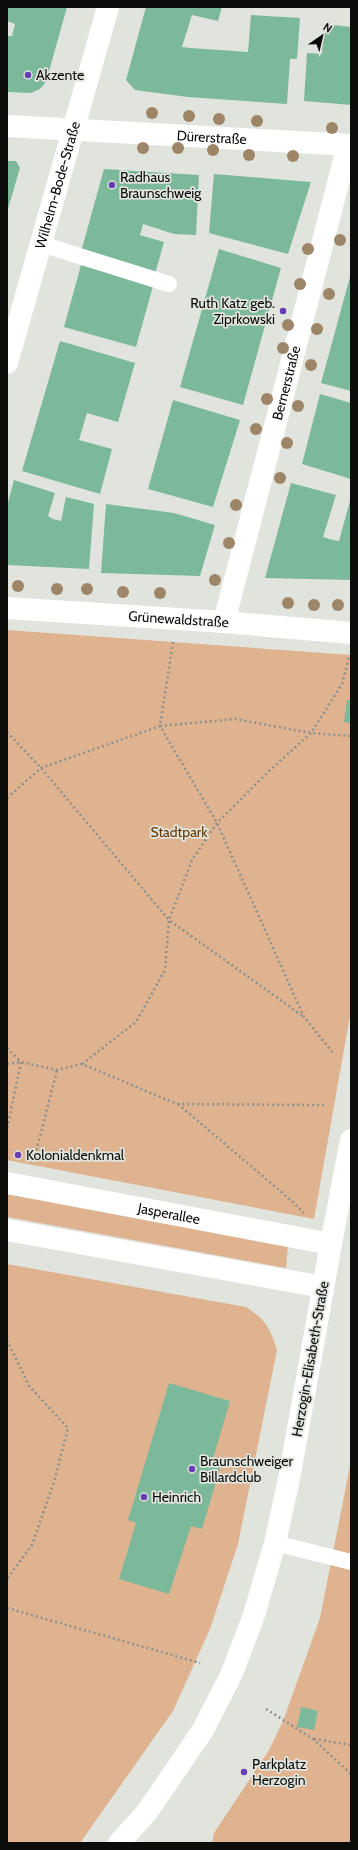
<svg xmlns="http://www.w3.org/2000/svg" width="358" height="1850" font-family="Cabin,sans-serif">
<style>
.green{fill:#dfb38f}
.building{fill:#7cb99a}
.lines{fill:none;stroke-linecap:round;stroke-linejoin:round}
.path{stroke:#8d908b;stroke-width:2.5;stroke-dasharray:2 3;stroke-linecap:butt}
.service{stroke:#fff;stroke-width:16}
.minor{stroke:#fff;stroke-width:22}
.tertiary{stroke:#fff;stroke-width:22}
.tree{fill:#9d8567}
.poi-dot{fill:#663db5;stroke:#e1e4dd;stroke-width:1.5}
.labels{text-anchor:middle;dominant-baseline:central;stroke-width:3.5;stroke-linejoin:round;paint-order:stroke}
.poi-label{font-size:14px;fill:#0c0d0b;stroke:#e1e4dd;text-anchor:start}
.street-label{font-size:14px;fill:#0c0d0b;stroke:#e1e4dd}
.park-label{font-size:14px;fill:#653806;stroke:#e1e4dd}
</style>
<rect width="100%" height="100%" fill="#e1e4dd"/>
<path class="green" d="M 7,630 L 351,655 L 351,1010 L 314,1219 L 7,1160 Z
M 7,1194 L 288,1245 L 286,1268 L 7,1217 Z
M 7,1264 L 246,1307 C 266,1320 270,1328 277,1350 L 238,1544 L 210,1629 L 173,1711 L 80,1843 L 7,1843 Z
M 351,1461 L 351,1843 L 212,1843 L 214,1833 L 269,1750 L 283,1721 L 320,1618 Z"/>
<path class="building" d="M 7,7 L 67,7 L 46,82 L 40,89 L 31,93 L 7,92 L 7,36 L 12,36 L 15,24 L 7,21 Z
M 146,7 L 222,7 L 218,21 L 192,15 L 182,47 L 191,48 L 248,52 L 251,15 L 300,18 L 297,59 L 290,59 L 287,104 L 188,97 L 135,90 L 126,80 Z
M 324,24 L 351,27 L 351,105 L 304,101 L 307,53 L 322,54 Z
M 7,161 L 16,161 L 20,168 L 7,212 Z
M 104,169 L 199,175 L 196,235 L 174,234 L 143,224 L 140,235 L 164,242 L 155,274 L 81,252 Z
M 214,174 L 311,182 L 288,254 L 209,233 Z
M 219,249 L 281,268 L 243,405 L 180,387 Z
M 81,265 L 153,286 L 136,347 L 64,327 Z
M 351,273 L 351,391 L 321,383 Z
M 60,341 L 135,363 L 118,422 L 87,413 L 79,440 L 112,449 L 100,494 L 22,471 Z
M 320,394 L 351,403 L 351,479 L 302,464 Z
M 173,400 L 240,420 L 213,507 L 148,489 Z
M 14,480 L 55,493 L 48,516 L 53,519 L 61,521 L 66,497 L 94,504 L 89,569 L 7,565 L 7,506 Z
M 291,483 L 336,495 L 323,537 L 333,540 L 339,541 L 351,497 L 351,580 L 265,578 Z
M 106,504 L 174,513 L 215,525 L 200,576 L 101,573 Z
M 347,700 L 351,700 L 351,723 L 344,722 Z
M 169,1383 L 230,1401 L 212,1462 L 221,1465 L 202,1529 L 191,1526 L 169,1594 L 119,1579 L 136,1523 L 128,1520 Z
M 301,1707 L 318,1711 L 314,1730 L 297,1727 Z"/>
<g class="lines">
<path class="path" d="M 173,642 L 160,726 L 235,719 L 311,733 L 351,736
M 7,732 L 41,768 L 169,920 L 304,1017
M 7,798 L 41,768 L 160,726 L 217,823 L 304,1017 L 333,1053
M 7,1048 L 21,1062 L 7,1129
M 7,1064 L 21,1062 L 57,1070 L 82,1064 L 177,1104 L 324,1105
M 82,1064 L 136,1022 L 165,970 L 169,920 L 192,860 L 217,823 L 269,771 L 311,733 L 342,684 L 349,657
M 178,1104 L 293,1202 L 304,1213
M 34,1160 L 57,1070
M 7,1340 L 29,1386 L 68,1428 L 54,1482 L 32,1545 L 7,1579
M 7,1608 L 200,1663
M 266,1709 L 313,1739 L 351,1774
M 314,1739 L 351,1745"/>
<path class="service" d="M 41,244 L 169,284
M 275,1543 L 351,1562"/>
<g class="minor">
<path id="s1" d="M 7,126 L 351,145"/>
<path id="s2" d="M 7,363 L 108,7"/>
<path id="s3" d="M 7,608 L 224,622 L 351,633"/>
<path id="s4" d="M 224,622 L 348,145"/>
<path d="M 331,1244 L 351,1140"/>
</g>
<g class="tertiary">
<path id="s5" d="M 7,1183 L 331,1244 L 289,1479 L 275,1543 L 254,1615 L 232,1673 L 203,1730 L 147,1812 L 119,1843"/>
<path d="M 7,1230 L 323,1287"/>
</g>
</g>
<g class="tree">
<circle cx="152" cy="113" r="6"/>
<circle cx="189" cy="116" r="6"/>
<circle cx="219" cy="119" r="6"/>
<circle cx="257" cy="121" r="6"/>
<circle cx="332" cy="128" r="6"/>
<circle cx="143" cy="148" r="6"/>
<circle cx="178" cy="148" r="6"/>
<circle cx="213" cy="150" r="6"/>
<circle cx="249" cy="155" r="6"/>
<circle cx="293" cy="156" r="6"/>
<circle cx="340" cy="240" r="6"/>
<circle cx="308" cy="249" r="6"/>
<circle cx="300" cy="284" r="6"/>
<circle cx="329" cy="294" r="6"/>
<circle cx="288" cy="325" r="6"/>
<circle cx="317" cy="329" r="6"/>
<circle cx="283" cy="348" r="6"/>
<circle cx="311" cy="365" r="6"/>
<circle cx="267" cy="399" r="6"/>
<circle cx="298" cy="406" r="6"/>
<circle cx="256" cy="429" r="6"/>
<circle cx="287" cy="443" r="6"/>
<circle cx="280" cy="478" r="6"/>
<circle cx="236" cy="505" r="6"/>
<circle cx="229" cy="543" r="6"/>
<circle cx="215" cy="580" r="6"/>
<circle cx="18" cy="586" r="6"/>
<circle cx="57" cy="589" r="6"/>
<circle cx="87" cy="589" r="6"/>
<circle cx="123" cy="592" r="6"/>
<circle cx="160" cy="593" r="6"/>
<circle cx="288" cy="603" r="6"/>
<circle cx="314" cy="605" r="6"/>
<circle cx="338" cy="605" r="6"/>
</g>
<g class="poi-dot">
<circle cx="28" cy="75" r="4"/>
<circle cx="112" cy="185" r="4"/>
<circle cx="283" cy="311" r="4"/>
<circle cx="18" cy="1155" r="4"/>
<circle cx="192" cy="1469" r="4"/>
<circle cx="144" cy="1497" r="4"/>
<circle cx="244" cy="1772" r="4"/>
</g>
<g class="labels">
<g class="poi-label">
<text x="36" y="75">Akzente</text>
<text x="120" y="177">Radhaus<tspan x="120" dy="16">Braunschweig</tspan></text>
<text x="275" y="303" text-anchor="end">Ruth Katz geb.<tspan x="275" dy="16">Ziprkowski</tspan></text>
<text x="26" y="1155">Kolonialdenkmal</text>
<text x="200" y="1461">Braunschweiger<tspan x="200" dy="16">Billardclub</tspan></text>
<text x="152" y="1497">Heinrich</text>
<text x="252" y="1764">Parkplatz<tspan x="252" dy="16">Herzogin</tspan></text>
</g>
<g class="street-label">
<text stroke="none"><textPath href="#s1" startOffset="205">Dürerstraße</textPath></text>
<text stroke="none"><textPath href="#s2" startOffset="185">Wilhelm-Bode-Straße</textPath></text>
<text stroke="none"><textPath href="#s4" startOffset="247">Bernerstraße</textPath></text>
<text stroke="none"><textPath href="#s3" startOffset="172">Grünewaldstraße</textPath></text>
<text stroke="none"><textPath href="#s5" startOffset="165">Jasperallee</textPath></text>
<text transform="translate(310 1359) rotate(-80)">Herzogin-Elisabeth-Straße</text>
</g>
<g class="park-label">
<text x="179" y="832">Stadtpark</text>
</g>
</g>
<rect width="358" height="1850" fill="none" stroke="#0c0d0b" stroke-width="16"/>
<g transform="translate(322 36) rotate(34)" stroke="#e1e4dd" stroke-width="3" paint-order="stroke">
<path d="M0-3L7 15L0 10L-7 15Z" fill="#0c0d0b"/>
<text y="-6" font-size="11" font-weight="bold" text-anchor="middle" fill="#0c0d0b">N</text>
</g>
</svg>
